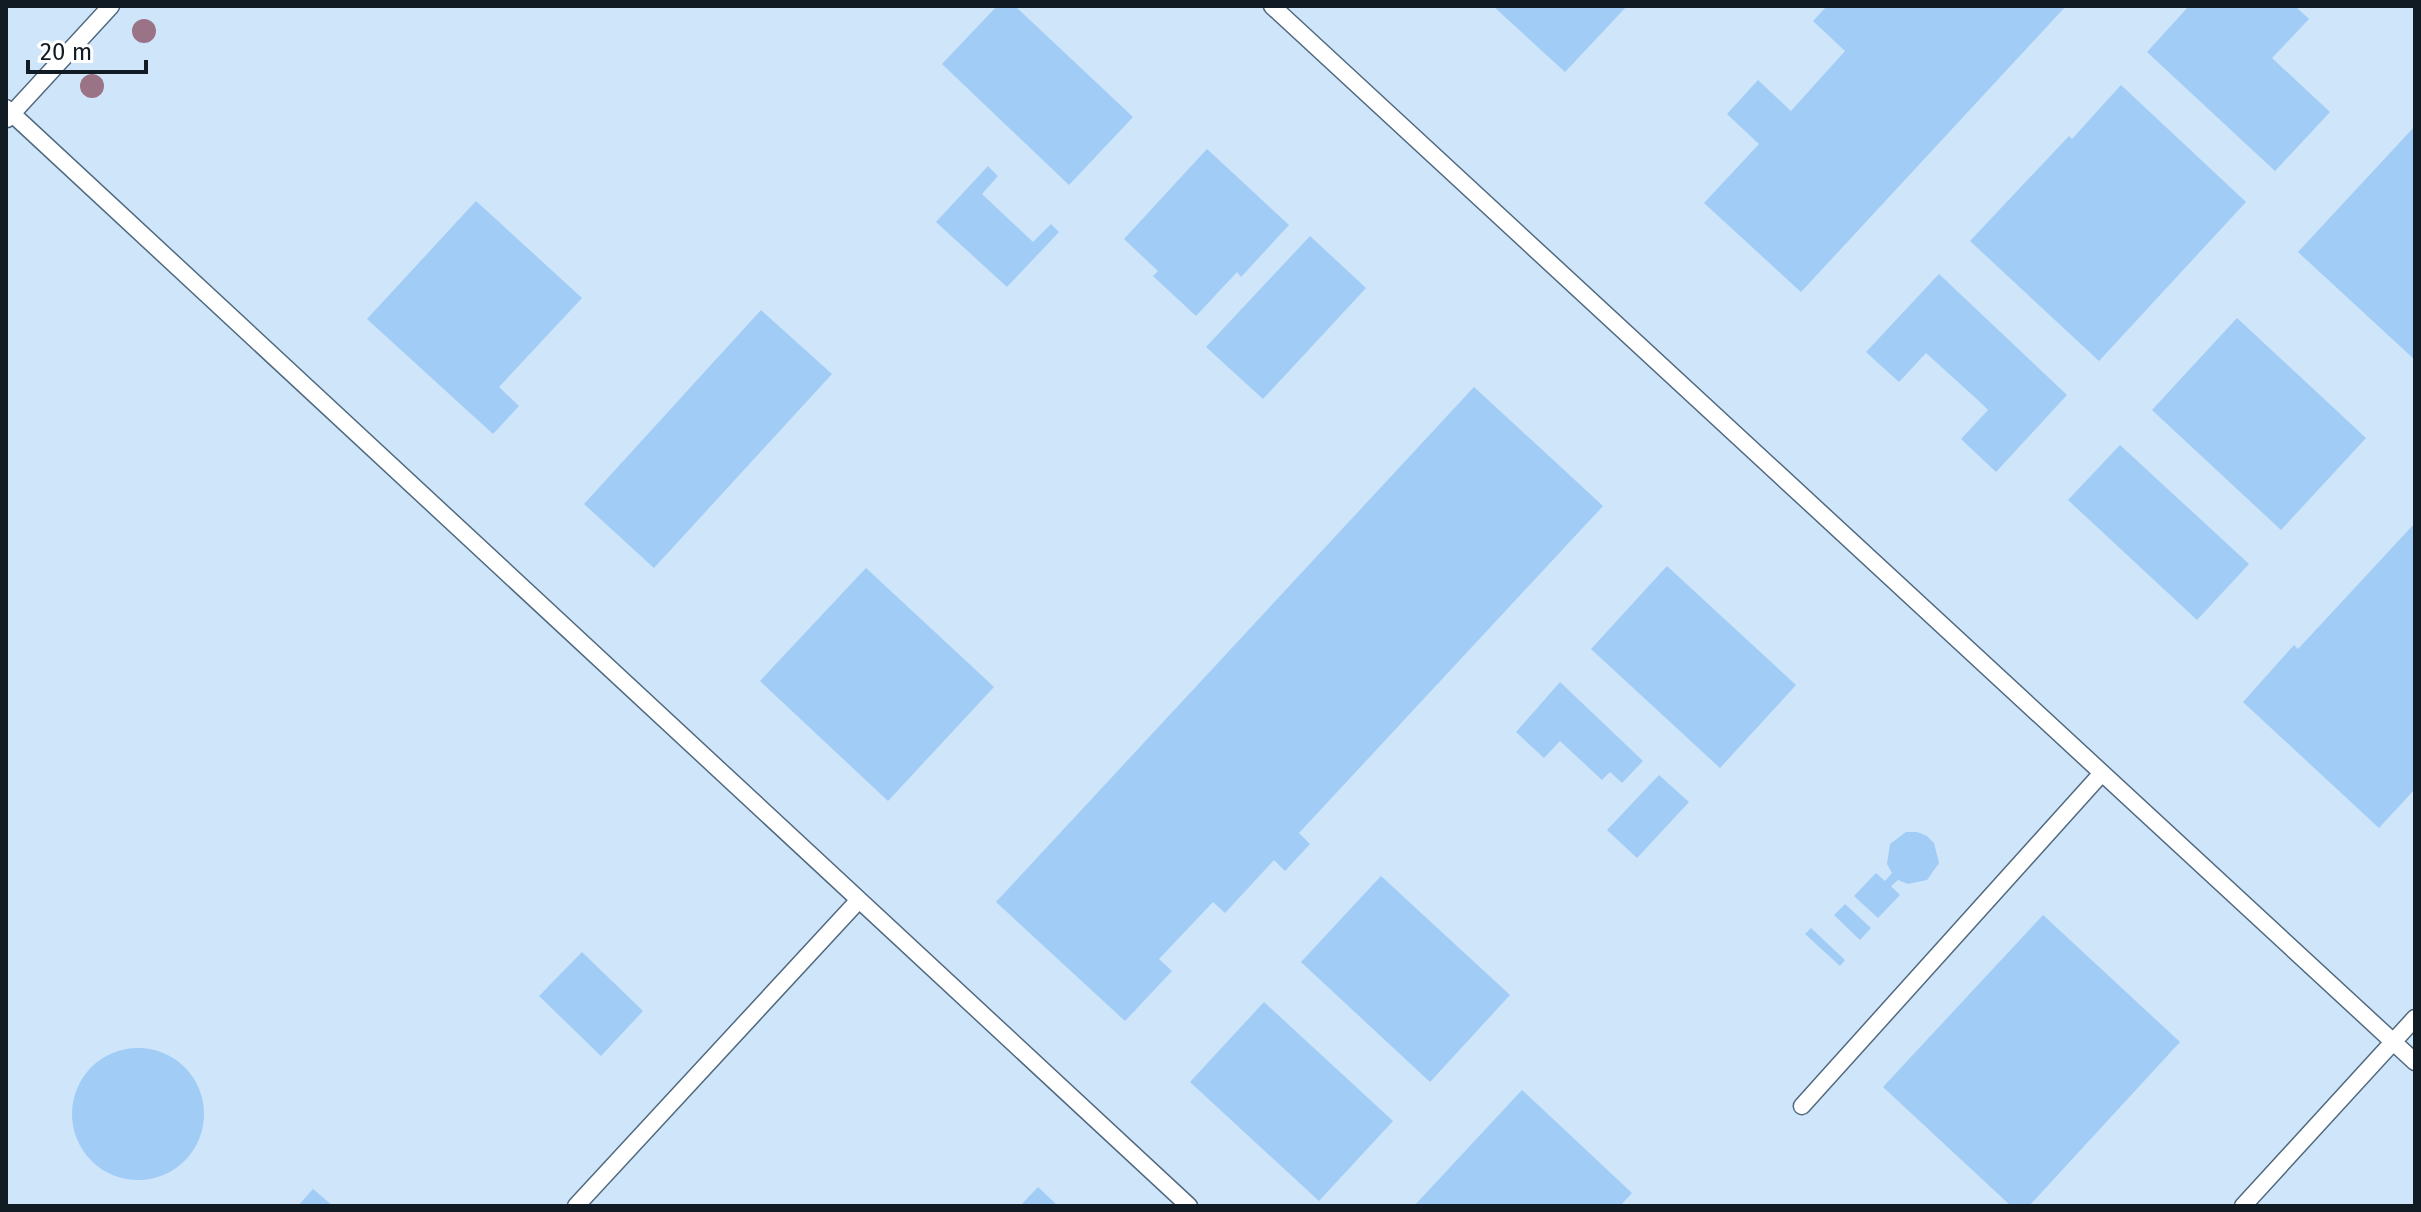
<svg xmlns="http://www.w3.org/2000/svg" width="2421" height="1212" font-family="'Fira Sans',sans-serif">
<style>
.building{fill:#a0ccf6}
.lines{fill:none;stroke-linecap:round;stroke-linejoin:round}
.lane-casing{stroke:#516a81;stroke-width:19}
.lane{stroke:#fff;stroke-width:16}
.tree{fill:#9b7387}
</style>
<rect width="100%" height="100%" fill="#cfe5fa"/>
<path class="building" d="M 997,6 L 1015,6 L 1133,117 L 1069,185 L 942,64 Z
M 1493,6 L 1627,6 L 1565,72 Z
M 1827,6 L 2066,6 L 1801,292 L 1704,203 L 1759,144 L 1727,114 L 1758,80 L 1791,111 L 1845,51 L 1813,21 Z
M 2189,6 L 2295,6 L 2309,19 L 2272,58 L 2330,112 L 2275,171 L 2147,52 Z
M 2121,85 L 2246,202 L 2099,361 L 1970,241 L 2069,136 L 2072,139 Z
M 2415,126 L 2415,360 L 2298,252 Z
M 1207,149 L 1289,225 L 1241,277 L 1237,272 L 1196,316 L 1153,276 L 1158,271 L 1124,239 Z
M 988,166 L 998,176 L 982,194 L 1033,242 L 1051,224 L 1059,232 L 1007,287 L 936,222 Z
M 476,201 L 582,298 L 499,387 L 519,406 L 493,434 L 367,319 Z
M 1310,236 L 1366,288 L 1263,399 L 1206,347 Z
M 1939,274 L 2067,395 L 1996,472 L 1961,439 L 1988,410 L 1980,402 L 1926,353 L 1899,382 L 1866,352 Z
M 761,310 L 832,374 L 654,568 L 584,504 Z
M 2237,318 L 2366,438 L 2281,530 L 2152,410 Z
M 1474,387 L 1603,506 L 1299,833 L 1310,844 L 1285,871 L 1274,860 L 1225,913 L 1213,902 L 1159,959 L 1172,971 L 1125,1021 L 996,902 Z
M 2120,445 L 2249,564 L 2197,620 L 2068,500 Z
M 2415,523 L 2415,789 L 2379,828 L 2243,702 L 2294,645 L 2298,649 Z
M 1667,566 L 1796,685 L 1720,768 L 1591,649 Z
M 866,568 L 994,687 L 888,801 L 760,681 Z
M 1560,682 L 1643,761 L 1622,783 L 1610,772 L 1602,780 L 1560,741 L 1544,758 L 1516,732 Z
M 1659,775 L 1689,802 L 1637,858 L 1607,830 Z
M 1906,832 L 1917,832 L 1927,836 L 1934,843 L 1939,863 L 1927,880 L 1908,884 L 1898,880 L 1891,886 L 1900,895 L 1878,918 L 1854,896 L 1876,873 L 1885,881 L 1892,873 L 1887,864 L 1890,844 Z
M 1381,876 L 1510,995 L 1430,1082 L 1301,962 Z
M 1845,904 L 1871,928 L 1860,940 L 1834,915 Z
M 2043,915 L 2180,1042 L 2029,1206 L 2011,1206 L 1883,1087 Z
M 1811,928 L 1845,960 L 1840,966 L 1805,934 Z
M 582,952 L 643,1011 L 601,1056 L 539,996 Z
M 1264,1002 L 1393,1121 L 1319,1201 L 1190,1082 Z
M72 1114a66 66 0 1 1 132 0a66 66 0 1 1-132 0Z
M 1522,1090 L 1632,1193 L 1620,1206 L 1414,1206 Z
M 1038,1187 L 1058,1206 L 1020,1206 Z
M 313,1189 L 333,1206 L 298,1206 Z"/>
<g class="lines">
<g class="lane-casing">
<path id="lane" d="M 1272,6 L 2415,1062
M 6,108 L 1189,1206
M 7,119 L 111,6
M 1802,1106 L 2102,773
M 576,1206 L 858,901
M 2243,1206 L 2415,1018"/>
</g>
<use href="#lane" class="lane"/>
</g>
<g class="tree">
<circle cx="144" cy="31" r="12"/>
<circle cx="92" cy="86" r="12"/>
</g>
<rect width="2421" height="1212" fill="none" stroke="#111b24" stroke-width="16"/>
<path d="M28 60v12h118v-12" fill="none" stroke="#111b24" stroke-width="4"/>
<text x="40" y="60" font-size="24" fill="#111b24" stroke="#ffffff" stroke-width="6" paint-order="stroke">20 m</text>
</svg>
